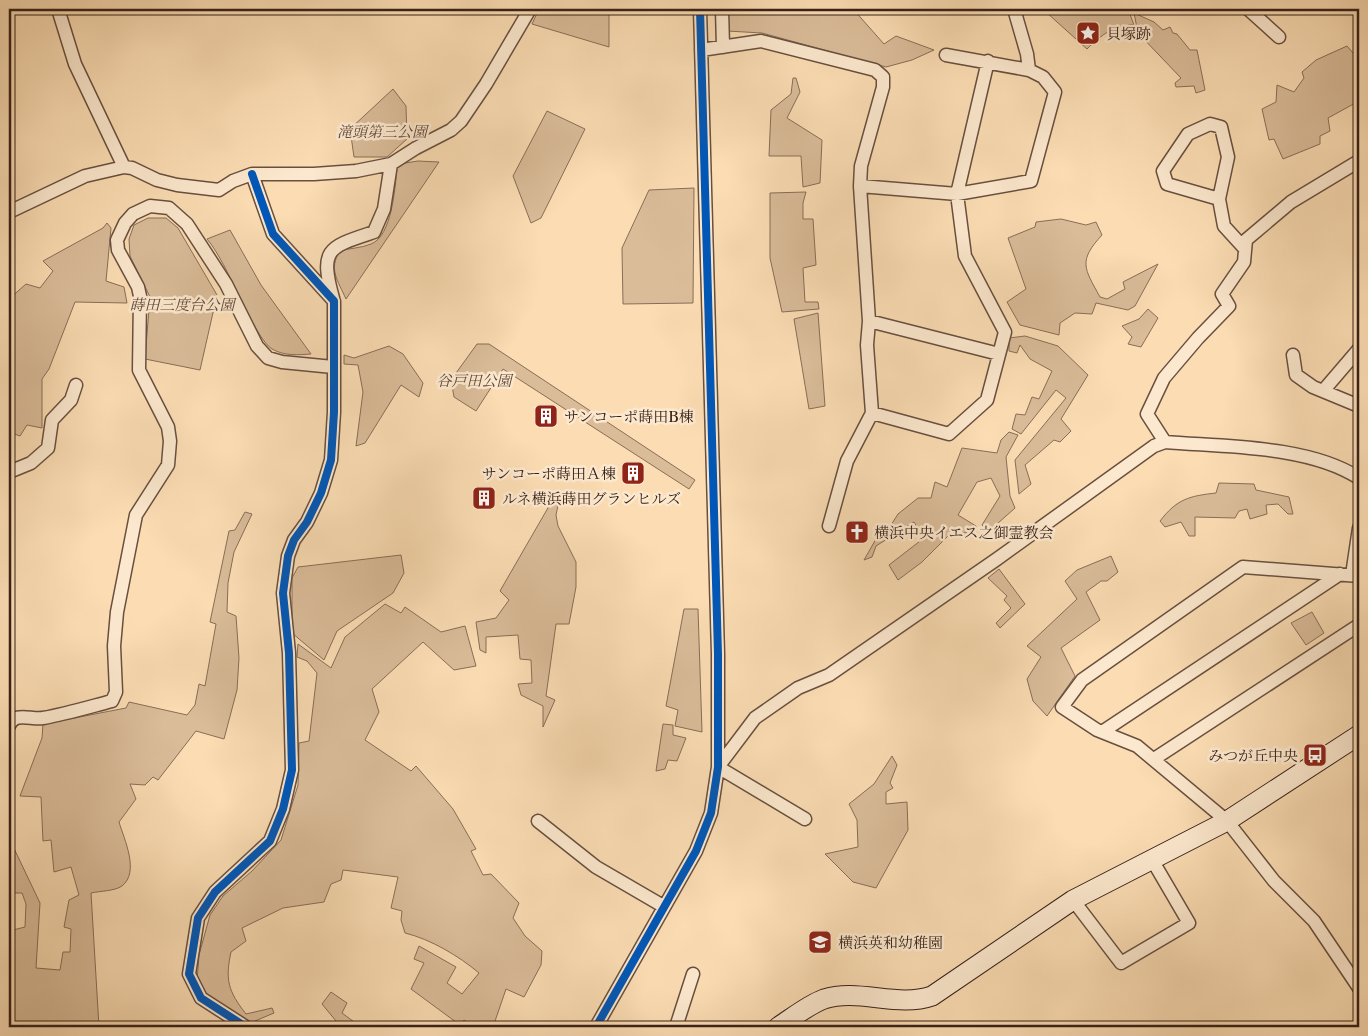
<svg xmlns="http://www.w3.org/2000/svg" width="1368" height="1036" font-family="'Libre Caslon Text','Noto Serif JP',serif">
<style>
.green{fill:#dabc99;stroke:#886e58}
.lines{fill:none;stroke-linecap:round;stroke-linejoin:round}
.street-casing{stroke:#68503f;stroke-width:15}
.secondary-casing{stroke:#372118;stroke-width:21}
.street{stroke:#fce8ce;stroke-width:12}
.secondary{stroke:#fce8ce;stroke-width:19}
.cycleway-casing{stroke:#fce8ce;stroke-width:11}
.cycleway{stroke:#0057b8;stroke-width:8}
.labels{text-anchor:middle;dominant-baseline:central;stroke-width:5;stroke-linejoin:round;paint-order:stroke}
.poi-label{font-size:15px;fill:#372118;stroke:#fce8ce;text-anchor:start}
.park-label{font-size:15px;font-style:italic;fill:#604838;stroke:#fce8ce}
</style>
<rect width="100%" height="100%" fill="#fbdcb3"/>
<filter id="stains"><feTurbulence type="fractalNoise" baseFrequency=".004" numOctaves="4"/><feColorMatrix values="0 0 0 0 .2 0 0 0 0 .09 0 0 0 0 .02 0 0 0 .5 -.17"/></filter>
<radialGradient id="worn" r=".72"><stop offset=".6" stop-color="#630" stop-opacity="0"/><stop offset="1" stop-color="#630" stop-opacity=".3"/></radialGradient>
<path class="green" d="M 539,9 L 609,9 L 609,47 L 532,24 Z
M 726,9 L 832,9 L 835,12 L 842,9 L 853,9 L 884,44 L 896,36 L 934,50 L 912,60 L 886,67 L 762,33 L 727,31 Z
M 1049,9 L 1128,9 L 1134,25 C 1114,25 1101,35 1087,49 L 1046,12 Z
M 1134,13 L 1154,22 L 1163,30 L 1170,27 L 1173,33 L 1177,34 L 1190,50 L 1197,50 L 1205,90 L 1196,93 L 1194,86 L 1176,87 L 1175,83 L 1181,78 L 1138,33 Z
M 1347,46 L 1359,60 L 1359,101 L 1328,118 L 1330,131 L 1320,136 L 1320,144 L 1283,159 L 1274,139 L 1269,140 L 1262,109 L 1276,102 L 1277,85 L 1294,92 L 1304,78 L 1302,72 L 1316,60 Z
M 793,78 L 796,78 L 800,92 L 787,118 L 822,140 L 820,183 L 803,187 L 801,156 L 769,156 L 771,110 L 791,94 Z
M 393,89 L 406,106 L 407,139 L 387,157 L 354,157 L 350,129 Z
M 547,111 L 585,129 L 541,218 L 531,223 L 513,176 Z
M 418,161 L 439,162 L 346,299 C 338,281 328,269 340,251 C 350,248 362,248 371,244 C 392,236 395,188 397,168 L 405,163 Z
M 694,188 L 693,303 L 623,304 L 622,248 L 649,190 Z
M 806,192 L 803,203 L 803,219 L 813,219 L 816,265 L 803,268 L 805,302 L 818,302 L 819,309 L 782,312 L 770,258 L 770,193 Z
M 148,218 L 166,218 L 178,228 L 217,295 L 200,370 L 145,359 L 150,297 L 130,256 L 129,239 L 134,225 Z
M 1061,219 L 1086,225 L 1096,222 L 1102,235 C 1078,261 1084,268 1100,297 L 1107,299 L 1125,289 L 1123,282 L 1158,264 L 1135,306 L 1128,310 L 1096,303 L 1092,314 L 1075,313 L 1060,323 L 1059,335 L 1020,325 L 1007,302 L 1026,289 L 1008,238 L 1035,227 L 1036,222 Z
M 107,223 L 111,228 L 106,281 L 124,287 L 127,303 L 75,302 L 49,369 L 42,379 L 42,428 L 27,425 L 20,436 L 9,432 L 9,299 L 26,284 L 40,288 L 53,271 L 43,261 L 103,228 Z
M 230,230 L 261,285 L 311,354 C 298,355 284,356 272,349 C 254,338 228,263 207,239 Z
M 1148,309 L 1158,318 L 1141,347 L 1128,344 L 1132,337 L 1122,326 L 1139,319 Z
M 818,313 L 825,406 L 809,409 L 794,319 Z
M 1025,336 L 1058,346 L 1088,375 L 1061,419 L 1071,431 L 1060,442 L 1054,440 L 1025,465 L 1031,484 L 1019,494 L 1015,460 L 1066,398 L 1056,390 L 1021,434 L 1012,429 L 1016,414 L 1025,415 L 1032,397 L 1039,399 L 1052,371 L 1030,359 L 1020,345 L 1017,353 L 1009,351 L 1009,338 Z
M 477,344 L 489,344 L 695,480 L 689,489 L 503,369 L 476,411 L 454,397 L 451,380 Z
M 389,346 L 403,354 L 423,383 L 419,397 L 401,385 L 365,443 L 356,446 L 363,392 L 358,365 L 344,364 L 344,355 L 354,358 Z
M 1009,432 L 1018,435 L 1006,457 L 1010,496 L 1015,508 L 988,532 L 982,525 L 1000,496 L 991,478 L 977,482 L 958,515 L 976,526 L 975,531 L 948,536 L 922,562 L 898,580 L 889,565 L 924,538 L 914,522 L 876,546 L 872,557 L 864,560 L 884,525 L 891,525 L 898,514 L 918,498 L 931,498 L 935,482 L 947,487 L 962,448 L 997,453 L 1001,440 Z
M 1219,483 L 1254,484 L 1256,490 L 1289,497 L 1293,514 L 1288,514 L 1278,504 L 1266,505 L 1267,514 L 1250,519 L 1247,509 L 1239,511 L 1235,518 L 1195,517 L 1195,536 L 1189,536 L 1181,522 L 1165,527 L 1160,521 C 1177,499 1189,496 1216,493 Z
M 556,494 L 560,496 L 556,515 L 558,526 L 576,562 L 576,587 L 569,624 L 556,624 L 546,696 L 555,700 L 543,727 L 543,706 L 521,695 L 518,684 L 532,683 L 531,660 L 520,659 L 518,635 L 486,637 L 486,653 L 480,650 L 476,622 L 496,618 L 509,600 L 500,591 Z
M 245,512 L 252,514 L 234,552 L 228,583 L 227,612 L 236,616 L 239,658 L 237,690 L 224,739 L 196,731 L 158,780 L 153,777 L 145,785 L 130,784 L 136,799 L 119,822 C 124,839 140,872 122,886 C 115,891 100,891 91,893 L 99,1027 L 9,1027 L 9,931 L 25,927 L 26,904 L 22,893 L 9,893 L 9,838 L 40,903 L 36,968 L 60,970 L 63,952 L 70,952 L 71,929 L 64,927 L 69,900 L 79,895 L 71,867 L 54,872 L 51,840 L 43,841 L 41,797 L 20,796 L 42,738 L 43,724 L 126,708 L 129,702 L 187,715 L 195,705 L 199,684 L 205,686 L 216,624 L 210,622 L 229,531 L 235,530 Z
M 401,555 L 404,573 L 393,593 L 337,631 L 324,660 L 292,633 L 292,578 L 298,567 Z
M 1111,556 L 1118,572 L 1107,581 L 1101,581 L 1086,592 L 1100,620 L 1061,648 L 1075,676 L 1047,716 L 1033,701 L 1027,679 L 1041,657 L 1027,646 L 1077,599 L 1065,581 L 1077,570 Z
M 999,569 L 1025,604 L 1000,628 L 996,623 L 1011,608 L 1004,600 L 1007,596 L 988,578 Z
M 385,604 L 401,613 L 405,607 L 441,632 L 465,626 L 476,666 L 454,670 L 423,642 L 372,689 L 379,712 L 365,740 L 411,771 L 416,766 L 453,809 L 476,849 L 471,851 L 483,875 L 491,874 L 519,903 L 513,918 L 525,936 L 542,951 L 541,965 L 524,997 L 506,989 L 493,1027 L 473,1027 L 464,1020 L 460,1025 L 411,989 L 424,963 L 414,959 L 419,946 L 456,967 L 447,983 L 462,994 L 479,973 C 459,956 430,939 405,933 L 401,920 L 402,911 L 391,908 L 398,877 L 343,870 L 341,880 L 331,884 L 324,902 L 283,908 L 242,928 L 246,941 L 231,952 C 225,980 228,991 246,1014 L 272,1008 L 274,1013 L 248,1024 L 204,995 L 197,981 L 199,955 L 210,915 L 223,896 L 252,871 L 281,840 L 298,785 L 299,743 L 309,741 L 317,673 L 307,661 L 297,657 L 298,644 L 331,668 L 345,637 Z
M 684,609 L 698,609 L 702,732 L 675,726 L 678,710 L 666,706 Z
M 1312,612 L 1324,633 L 1306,645 L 1291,623 Z
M 663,724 L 673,725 L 673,735 L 686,738 L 677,761 L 668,760 L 665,769 L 656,771 Z
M 892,756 L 897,765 L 890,783 L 893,788 L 886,792 L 886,804 L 907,802 L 908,830 L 876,888 L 853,882 L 825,854 L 858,847 L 857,820 L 849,804 L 874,784 Z
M 331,992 L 347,1003 L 342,1013 L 361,1027 L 341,1027 L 322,1004 Z"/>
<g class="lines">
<g class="street-casing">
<path id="street" d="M 58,9 L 75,64 L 124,167
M 722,9 L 723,47
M 1248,9 L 1279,37
M 701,50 L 761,41 L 875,70 L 883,77 L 883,87 L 861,166 L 860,186 L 869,321 L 867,345 L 872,413 L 847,461 L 829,526
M 946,55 L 1029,70
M 860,186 L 957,194 L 1031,181 L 1055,92 L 1043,77 L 1029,70 L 1027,54 L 1014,9
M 1219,199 L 1167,184 L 1163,171 L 1188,134 L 1210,124 L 1221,127 L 1228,157 L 1219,199 L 1224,226 L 1245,249
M 9,212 L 85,176 L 124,167 L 132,168 L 157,180 L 177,185 L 219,190 L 233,181 L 252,174 L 314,174 L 356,171 L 391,164 L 416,148 L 451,130 L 461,121 L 486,84 L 530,9
M 333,298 C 319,248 329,247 374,232 L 384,209 L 391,164
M 869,321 L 999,354
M 1293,355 L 1296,375 L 1313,387 L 1359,406
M 1323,391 L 1359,349
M 872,413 L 949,434 L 987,400 L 1005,332 L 965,256 L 957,194 L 988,61
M 1165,442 L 1147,414 L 1164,378 L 1198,338 L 1229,306 L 1222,294 L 1244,262 L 1246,240 L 1291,202 L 1359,161
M 9,472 L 31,463 L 48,448 L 52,420 L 71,400 L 76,385
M 1352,575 L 1359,528
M 1359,576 L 1243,567 L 1082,680 L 1062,707 L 1097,730 L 1137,746 L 1227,821 L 1274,881 L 1314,921 L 1359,988
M 9,726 C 14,711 31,720 43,718 C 66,714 89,707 112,701 L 116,692 L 114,646 L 117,612 L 136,515 L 168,465 L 170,441 L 168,427 L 139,370 L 140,296 L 138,287 L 118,250 L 117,240 L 125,223 L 133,214 L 150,206 L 169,208 L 187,224 L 226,284 L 257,346 L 268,358 L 282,362 L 333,367
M 1102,732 L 1340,574
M 1154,759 L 1359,625
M 805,819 L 718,767 L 755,718 L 798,688 L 829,675 L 997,559 L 1154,446 L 1165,442 C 1224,447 1308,445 1359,478
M 538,821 L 596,867 L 663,906
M 1073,900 L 1121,963 L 1189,923 L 1151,858
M 246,1027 L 201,998 L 189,974 L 198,918 L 215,892 L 270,841 L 283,809 L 292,770 L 289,653 L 283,593 L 288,556 L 294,540 L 307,522 L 321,493 L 331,460 L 334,412 L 334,301 L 273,234 L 252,174
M 596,1027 L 696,851 L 711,813 L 718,767 L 718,654 L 700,9
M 676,1027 L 693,974"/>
</g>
<g class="secondary-casing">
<path id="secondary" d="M 778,1027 C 792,1018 808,1005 824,999 C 859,988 897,1008 932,996 L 1073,900 L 1227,821 L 1359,735"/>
</g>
<use href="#street" class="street"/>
<use href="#secondary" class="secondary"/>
<g class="cycleway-casing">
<path id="cycleway" d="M 246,1027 L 201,998 L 189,974 L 198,918 L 215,892 L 270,841 L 283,809 L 292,770 L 289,653 L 283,593 L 288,556 L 294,540 L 307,522 L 321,493 L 331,460 L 334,412 L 334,301 L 273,234 L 252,174
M 596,1027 L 696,851 L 711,813 L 718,767 L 718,654 L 700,9"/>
</g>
<use href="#cycleway" class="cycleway"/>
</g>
<defs>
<g id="sight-square" transform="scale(1.25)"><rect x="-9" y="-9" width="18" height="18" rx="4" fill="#8f2418" stroke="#fce8ce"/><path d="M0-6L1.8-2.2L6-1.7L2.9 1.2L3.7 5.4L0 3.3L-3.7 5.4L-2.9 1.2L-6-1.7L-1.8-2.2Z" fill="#fff"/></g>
<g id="building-square" transform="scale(1.25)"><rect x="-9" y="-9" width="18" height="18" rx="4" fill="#8f2418" stroke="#fce8ce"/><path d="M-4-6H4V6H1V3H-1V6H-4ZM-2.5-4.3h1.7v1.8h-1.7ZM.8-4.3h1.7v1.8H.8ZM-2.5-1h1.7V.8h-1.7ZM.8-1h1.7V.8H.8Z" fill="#fff"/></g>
<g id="church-square" transform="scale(1.25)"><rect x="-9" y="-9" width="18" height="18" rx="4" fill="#8f2418" stroke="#fce8ce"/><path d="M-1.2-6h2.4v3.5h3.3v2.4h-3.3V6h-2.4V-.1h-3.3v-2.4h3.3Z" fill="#fff"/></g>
<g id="bus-square" transform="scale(1.25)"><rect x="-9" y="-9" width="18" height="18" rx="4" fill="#8f2418" stroke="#fce8ce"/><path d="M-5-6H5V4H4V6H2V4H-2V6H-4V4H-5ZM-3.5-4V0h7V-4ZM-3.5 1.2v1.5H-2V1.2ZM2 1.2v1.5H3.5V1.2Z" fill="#fff"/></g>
<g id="school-square" transform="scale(1.25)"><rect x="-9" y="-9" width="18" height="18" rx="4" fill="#8f2418" stroke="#fce8ce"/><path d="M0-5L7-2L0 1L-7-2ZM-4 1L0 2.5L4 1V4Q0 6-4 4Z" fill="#fff"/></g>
</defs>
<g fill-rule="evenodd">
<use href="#sight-square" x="1088" y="33"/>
<use href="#building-square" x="546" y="416"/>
<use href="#building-square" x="633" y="473"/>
<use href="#building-square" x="484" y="498"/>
<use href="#church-square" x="857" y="532"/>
<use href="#bus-square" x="1315" y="755"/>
<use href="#school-square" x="820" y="942"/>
</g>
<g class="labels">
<g class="poi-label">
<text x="1106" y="33">貝塚跡</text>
<text x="564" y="416">サンコーポ蒔田B棟</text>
<text x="616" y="473" text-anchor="end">サンコーポ蒔田Ａ棟</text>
<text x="502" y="498">ルネ横浜蒔田グランヒルズ</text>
<text x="874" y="532">横浜中央イエス之御霊教会</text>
<text x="1298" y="755" text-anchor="end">みつが丘中央</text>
<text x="838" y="942">横浜英和幼稚園</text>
</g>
<g class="park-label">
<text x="382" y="131">滝頭第三公園</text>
<text x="182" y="304">蒔田三度台公園</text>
<text x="474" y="380">谷戸田公園</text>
</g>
</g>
<rect width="1368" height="1036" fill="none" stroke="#fbdcb3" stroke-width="30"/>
<rect x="10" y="10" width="1348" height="1016" fill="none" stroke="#372118" stroke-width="2.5"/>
<rect x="15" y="15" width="1338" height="1006" fill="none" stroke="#372118"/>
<rect width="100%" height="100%" filter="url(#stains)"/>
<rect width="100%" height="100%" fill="url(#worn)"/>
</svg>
